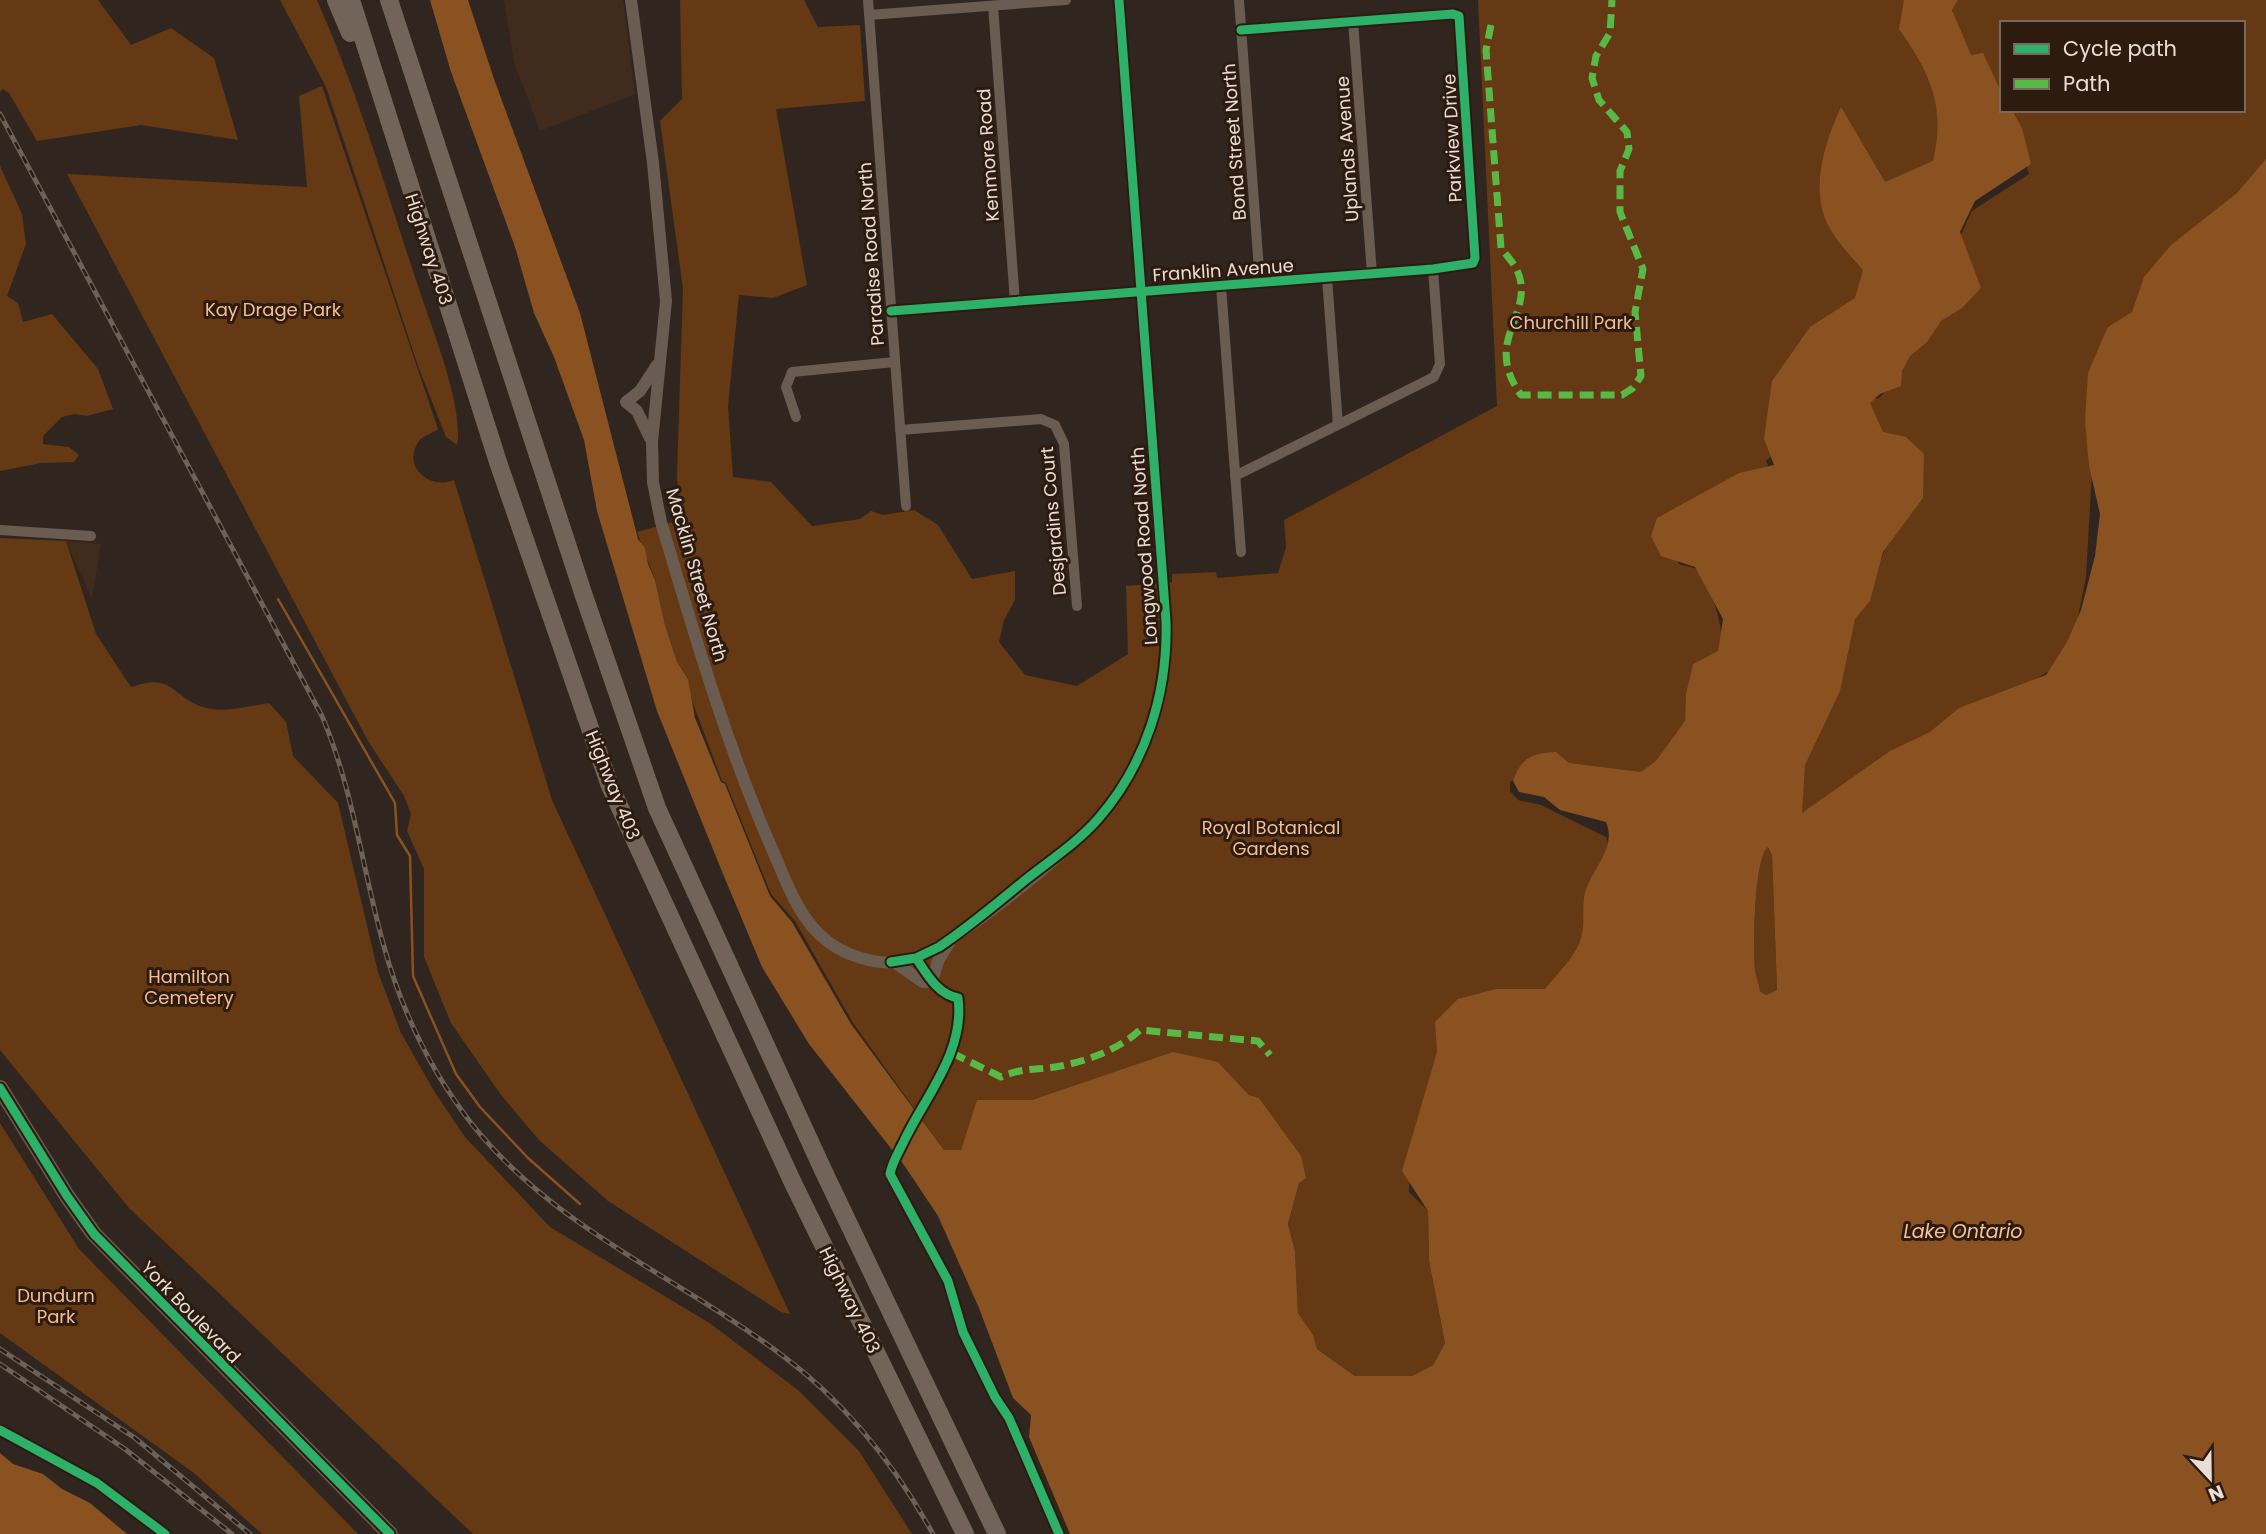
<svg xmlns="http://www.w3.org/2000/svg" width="2266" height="1534" font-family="Poppins,sans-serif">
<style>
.built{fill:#412b1c}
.green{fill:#653913}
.water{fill:#8a5121;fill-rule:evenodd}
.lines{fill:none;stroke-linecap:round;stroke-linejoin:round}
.stream{stroke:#8a5121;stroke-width:2.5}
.minor{stroke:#6b5c51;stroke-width:10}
.tertiary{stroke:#6b5c51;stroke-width:12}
.primary{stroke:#6c5b4e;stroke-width:16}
.motorway{stroke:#736459;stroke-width:18}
.rail-casing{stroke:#6c625a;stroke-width:5}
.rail{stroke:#2d1b0f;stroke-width:2.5;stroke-dasharray:8;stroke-linecap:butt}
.quiet{stroke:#58b947;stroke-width:7;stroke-dasharray:14 7;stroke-linecap:butt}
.cycleway-casing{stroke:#2d1b0f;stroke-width:13}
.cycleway{stroke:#2db169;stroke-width:9}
.labels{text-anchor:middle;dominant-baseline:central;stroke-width:6;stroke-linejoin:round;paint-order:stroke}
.street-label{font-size:18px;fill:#e9ddd5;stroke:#2d1b0f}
.park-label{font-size:18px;fill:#f4be97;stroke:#2d1b0f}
.water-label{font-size:19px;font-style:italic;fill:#f6c099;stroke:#2d1b0f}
</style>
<rect width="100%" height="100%" fill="#30261f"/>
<path class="built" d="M 504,0 L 623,0 L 635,94 L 540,131 L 514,62 Z
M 66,541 L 101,544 L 92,599 Z"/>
<path class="green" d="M 0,0 L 98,0 L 131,45 L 171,28 L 214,58 L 238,140 L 141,125 L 37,141 L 9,93 L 3,89 L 0,92 Z
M 280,0 L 317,0 C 358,92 386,191 418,286 C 431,326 464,406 457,445 L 446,437 L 418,366 L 326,87 Z
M 680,0 L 804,0 L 818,27 L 860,25 L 865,101 L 776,109 L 807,285 L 773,298 L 739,295 L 728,406 L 733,477 L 771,482 L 812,526 L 860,519 L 871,511 L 883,515 L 914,510 L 938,525 L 972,579 L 1015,571 L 1015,600 L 1004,620 L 999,642 L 1025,675 L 1077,686 L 1128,654 L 1126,586 L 1172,582 L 1172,574 L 1216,572 L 1217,578 L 1278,573 L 1286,547 L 1284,520 L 1497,406 L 1478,0 L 1932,0 L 1948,119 L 1949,165 L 1876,292 L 1773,455 L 1766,461 L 1772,475 L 1667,544 L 1679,564 L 1701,570 C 1713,597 1726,629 1721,659 C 1716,684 1667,749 1650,773 L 1534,767 L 1510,782 L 1510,791 L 1518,800 L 1541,805 L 1606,837 L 1608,843 L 1583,957 L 1410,1159 L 1409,1192 L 1428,1211 L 1429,1261 L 1445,1343 L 1433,1365 L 1412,1376 L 1355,1376 L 1317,1349 L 1312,1335 L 1298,1313 L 1295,1251 L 1288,1224 L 1299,1183 L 1286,1137 L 1259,1098 L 1249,1095 L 1218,1062 L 1085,1085 L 1032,1100 L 978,1100 L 961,1151 L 944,1150 L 853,1023 L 795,921 L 771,894 L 726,783 L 722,781 L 690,695 L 688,679 L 677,662 L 665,625 L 655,580 L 637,532 L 680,520 L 677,474 L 683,289 L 660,121 L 682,99 Z
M 1958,0 L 2266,0 L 2266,165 L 2096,400 L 2086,577 L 2076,627 L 2052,669 L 1823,811 L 1789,817 L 1831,656 L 1863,605 L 1891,534 L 1923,497 L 1921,465 L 1873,445 L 1867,399 L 1879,398 L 1886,391 L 1883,384 L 1939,319 L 1953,314 L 1957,243 L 1972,211 L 2029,174 L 2019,138 L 2003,110 L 2243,110 L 2243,23 L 2002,23 L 2002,108 L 1968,66 L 1952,10 Z
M 322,86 L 438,429 C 433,433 423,436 419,441 C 401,467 430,490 454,480 L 552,800 L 790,1314 L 781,1312 L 608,1201 L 539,1140 L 501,1095 L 451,1023 L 424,957 L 424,869 L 407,831 L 411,814 L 404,796 L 368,741 L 67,174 L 307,187 L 299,96 Z
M 0,166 L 22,214 L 26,244 L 7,296 L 18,303 L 23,322 L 52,314 L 98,369 L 113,409 L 87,416 L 75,414 L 62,417 L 43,436 L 43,444 L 69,447 L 79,455 L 74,462 L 41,463 L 0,471 Z
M 0,538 L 66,541 L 96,634 L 131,687 C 175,671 171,699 207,708 C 226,713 250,706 269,703 L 286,722 L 293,756 L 338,803 L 378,972 L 401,1033 L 434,1091 L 465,1137 L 550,1227 L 711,1324 L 798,1390 L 859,1451 L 912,1534 L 473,1534 L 129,1208 L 0,1050 Z
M 1768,847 L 1772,855 L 1777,990 L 1766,995 L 1760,991 C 1759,983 1756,977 1755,970 C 1753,949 1754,857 1768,847 Z
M 0,1123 L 79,1249 L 358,1534 L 262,1534 L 194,1473 L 0,1333 Z"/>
<path class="water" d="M 430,0 L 468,0 L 494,79 L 580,313 L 638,539 L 645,548 L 648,564 L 655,580 L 665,625 L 677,662 L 688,679 L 695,718 L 721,782 L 725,784 L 770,896 L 792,922 L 851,1024 L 944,1150 L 961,1150 L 977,1100 L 1032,1100 L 1173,1052 L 1218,1062 L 1249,1095 L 1259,1098 L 1301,1156 L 1306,1178 L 1299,1183 L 1288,1224 L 1295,1251 L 1298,1313 L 1313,1335 L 1317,1349 L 1355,1376 L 1412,1376 L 1433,1365 L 1445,1343 L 1429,1261 L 1428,1211 L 1402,1171 L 1437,1052 L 1435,1022 L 1458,999 L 1496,989 L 1545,989 C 1555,976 1571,961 1578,946 C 1586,929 1582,915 1584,898 C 1587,873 1618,850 1606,822 L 1560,810 L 1544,797 L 1519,792 L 1513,781 C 1521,758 1532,753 1556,752 L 1569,763 L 1641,772 L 1656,761 L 1685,721 L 1686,694 L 1693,664 L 1718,651 L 1723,619 L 1695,567 L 1661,556 L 1651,536 L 1657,518 L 1739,473 L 1774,465 L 1764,439 L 1772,381 L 1810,327 L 1855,298 L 1863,270 C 1849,254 1828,233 1823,212 C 1813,177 1827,138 1841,107 L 1885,182 L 1933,161 C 1946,106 1930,73 1899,29 L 1904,0 L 1958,0 L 1952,10 L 1971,55 L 1983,53 L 2002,94 L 2002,110 L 2012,110 L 2022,128 L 2031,164 L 1975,201 L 1960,232 L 1981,288 L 1962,308 L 1941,321 L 1927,342 L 1910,356 L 1902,371 L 1901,386 L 1880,394 L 1870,403 L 1883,432 L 1906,437 L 1924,454 L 1923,498 L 1883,552 L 1870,601 L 1855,619 L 1840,691 L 1805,765 L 1802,813 L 1890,751 L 1930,732 L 1959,708 L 2046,675 L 2067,642 L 2081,610 L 2095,556 L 2100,514 L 2089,466 L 2085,421 L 2088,373 L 2102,340 L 2108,327 L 2132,312 L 2144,277 L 2171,245 L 2237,193 L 2266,159 L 2266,1534 L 1070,1534 L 1029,1437 L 1031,1415 L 1013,1398 L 979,1308 L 938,1216 L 904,1165 L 809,1044 L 762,967 L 723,874 L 657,711 L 597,511 L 584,440 L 554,357 L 534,313 L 515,247 L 451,72 ZM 1768,847 L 1772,855 L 1777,990 L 1766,995 L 1760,991 C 1759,983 1756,977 1755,970 C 1753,949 1754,857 1768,847 Z
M 0,1453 L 13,1464 L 43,1474 L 62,1489 L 90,1503 L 127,1534 L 0,1534 Z"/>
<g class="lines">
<path class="stream" d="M 278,599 L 395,803 L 397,835 L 410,856 L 413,976 L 456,1074 L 480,1107 L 528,1158 L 580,1204"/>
<path class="minor" d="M 868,0 L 906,506
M 1239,0 L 1260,283
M 993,6 L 1015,302
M 869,15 L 1066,0
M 1353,21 L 1372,274
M 1327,278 L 1338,425
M 1221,286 L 1241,552
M 891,311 L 1433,269 L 1473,263 L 1475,258 L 1459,16 L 1453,14 L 1241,30
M 796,417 L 786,387 L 792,372 L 895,362
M 900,430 L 1041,419 L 1055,425 L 1064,444 L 1077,606
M 1235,476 L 1434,377 L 1440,364 L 1433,269
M 0,530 L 91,536"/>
<path class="tertiary" d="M 631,0 L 653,163 L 666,301 L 652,442 L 653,482 L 661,522 C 694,633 726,745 773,851 C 785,879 797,913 819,934 C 840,955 877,967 907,961 C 945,953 1068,852 1097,820 C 1112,803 1124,783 1135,764 C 1159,719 1168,670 1166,621 L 1119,0
M 650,438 L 637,411 L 626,402 L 640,391 L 657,365
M 894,962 L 923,982 L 932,982 L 938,961 L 949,943"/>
<path class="primary" d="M 0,1088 L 67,1196 L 94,1234 L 390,1534"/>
<path class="motorway" d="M 336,0 L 350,33
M 351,0 L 498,462 L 610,786 L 793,1183 L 965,1534
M 389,0 L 584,596 L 657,808 L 823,1170 L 997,1534"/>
<g class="rail-casing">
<path id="rail" d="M 0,114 L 322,716 C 353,789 362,867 383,943 C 401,1010 432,1074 475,1128 C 558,1230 680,1278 783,1356 C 846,1403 895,1465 933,1534
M 0,1349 L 135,1438 L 250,1534
M 0,1364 L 125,1449 L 232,1534"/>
</g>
<use href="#rail" class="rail"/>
<path class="quiet" d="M 1491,25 L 1486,50 L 1501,248 C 1506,255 1513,262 1517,270 C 1537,314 1481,339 1521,395 L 1622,395 L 1633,388 L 1641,376 L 1635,312 L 1643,269 L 1620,212 L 1620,171 L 1629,149 L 1627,132 L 1599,100 L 1592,78 L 1596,56 L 1610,33 L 1612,0
M 952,1053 L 1001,1077 C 1020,1068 1036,1070 1055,1067 C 1085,1062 1118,1050 1140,1030 L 1258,1041 L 1270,1055"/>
<g class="cycleway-casing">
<path id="cycleway" d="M 891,311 L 1433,269 L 1473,263 L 1475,258 L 1459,16 L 1453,14 L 1241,30
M 916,958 C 927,974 937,994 958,998 C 965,1051 927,1094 905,1139 C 900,1150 892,1162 890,1174 L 948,1281 L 963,1332 L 995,1397 L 1009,1418 L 1059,1534
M 891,962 L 916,958 L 939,947 C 969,927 996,904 1024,881 C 1049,861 1077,843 1098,819 C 1146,764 1168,693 1166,621 L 1119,0
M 0,1088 L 67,1196 L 94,1234 L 390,1534
M 0,1430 L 97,1483 L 165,1534"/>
</g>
<use href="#cycleway" class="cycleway"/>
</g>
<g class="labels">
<g class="street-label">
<text transform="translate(1452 138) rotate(-93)">Parkview Drive</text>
<text transform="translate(1234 142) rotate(-94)">Bond Street North</text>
<text transform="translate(1347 149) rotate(-94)">Uplands Avenue</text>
<text transform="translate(988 155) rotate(-94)">Kenmore Road</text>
<text transform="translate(429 249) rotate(72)">Highway 403</text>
<text transform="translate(871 254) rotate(-94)">Paradise Road North</text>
<text transform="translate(1223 270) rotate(-4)">Franklin Avenue</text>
<text transform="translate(1053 521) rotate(-95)">Desjardins Court</text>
<text transform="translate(1144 546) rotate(-94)">Longwood Road North</text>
<text transform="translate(697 575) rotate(74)">Macklin Street North</text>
<text transform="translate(613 785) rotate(68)">Highway 403</text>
<text transform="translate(850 1300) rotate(64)">Highway 403</text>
<text transform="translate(191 1312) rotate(46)">York Boulevard</text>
</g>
<g class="park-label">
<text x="273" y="309">Kay Drage Park</text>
<text x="1571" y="322">Churchill Park</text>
<text x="1271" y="827">Royal Botanical<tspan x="1271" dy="21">Gardens</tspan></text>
<text x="189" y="976">Hamilton<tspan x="189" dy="21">Cemetery</tspan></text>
<text x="56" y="1295">Dundurn<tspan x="56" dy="21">Park</tspan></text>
</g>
<g class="water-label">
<text x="1963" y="1231">Lake Ontario</text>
</g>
</g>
<rect x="2000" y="21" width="245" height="91" fill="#2d1b0f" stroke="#78695e" stroke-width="2"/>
<rect x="2014" y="44" width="35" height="10" fill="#2db169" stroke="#78695e" stroke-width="2"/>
<text x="2063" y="56" font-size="21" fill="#e9ddd5">Cycle path</text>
<rect x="2014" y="79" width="35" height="10" fill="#58b947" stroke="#78695e" stroke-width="2"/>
<text x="2063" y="91" font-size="21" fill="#e9ddd5">Path</text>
<g transform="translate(2210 1478) rotate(158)" stroke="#2d1b0f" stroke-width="5" paint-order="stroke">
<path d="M0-5L12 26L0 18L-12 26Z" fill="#e9ddd5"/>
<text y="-10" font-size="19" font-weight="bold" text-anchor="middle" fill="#e9ddd5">N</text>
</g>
</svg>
